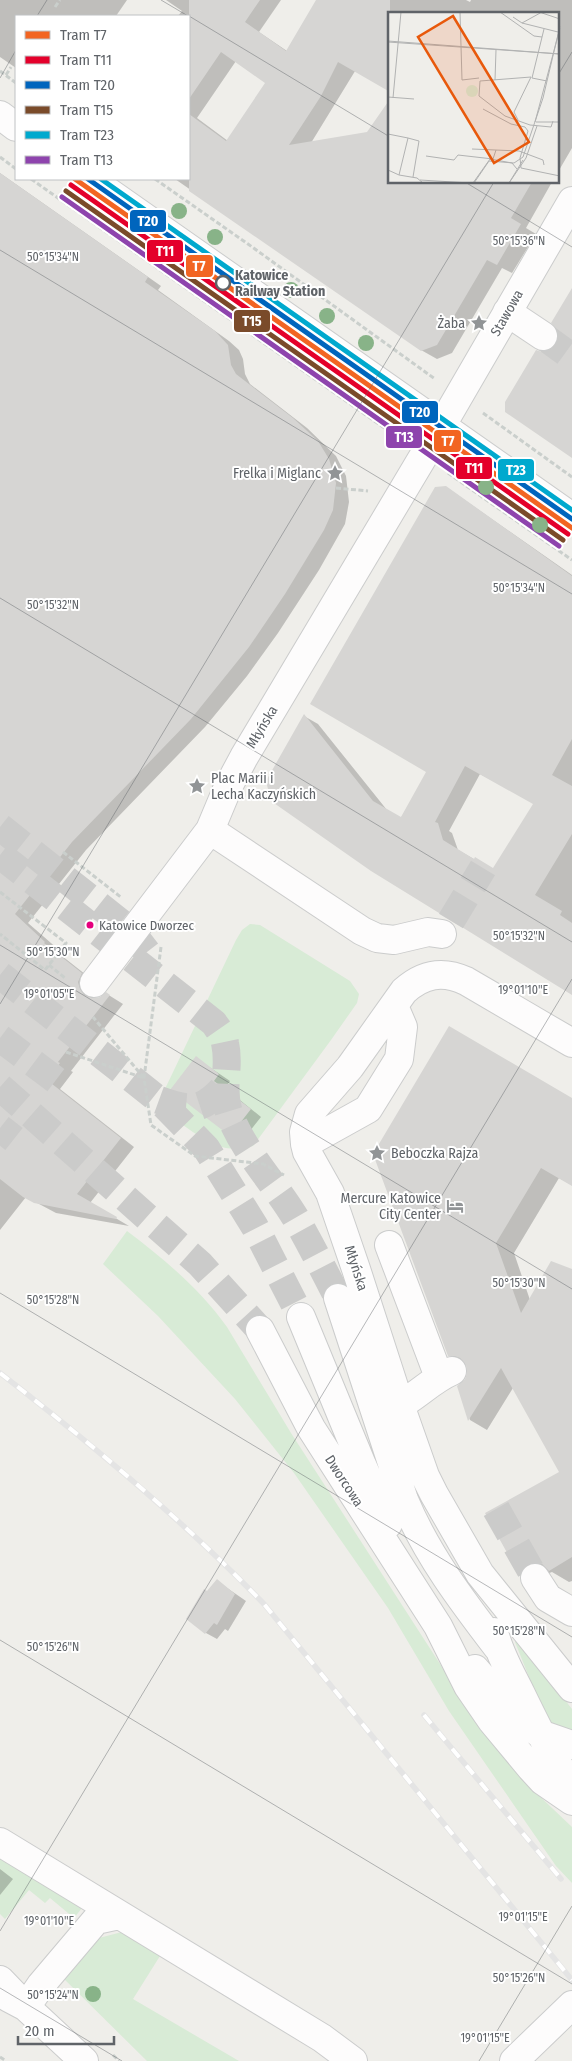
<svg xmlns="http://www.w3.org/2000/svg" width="572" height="2061" font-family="'Fira Sans Condensed',sans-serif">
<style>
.green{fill:#d8ebd6}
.shadow{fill:#0003;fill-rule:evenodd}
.building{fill:#d6d5d3;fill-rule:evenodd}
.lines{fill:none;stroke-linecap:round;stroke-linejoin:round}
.minor-tunnel{stroke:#cbcbca;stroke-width:28;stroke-dasharray:28 14;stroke-linecap:butt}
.minor-casing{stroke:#cbcccc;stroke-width:30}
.path{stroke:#cacfcc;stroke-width:3;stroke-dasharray:5 2.5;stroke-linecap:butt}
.minor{stroke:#fdfcfc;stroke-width:28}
.rail-casing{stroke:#e4e4e4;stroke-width:5.5}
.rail{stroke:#fff;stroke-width:4;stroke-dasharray:11;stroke-linecap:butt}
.tram-1-casing{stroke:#fff;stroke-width:9}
.tram-2-casing{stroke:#fff;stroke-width:9}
.tram-3-casing{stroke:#fff;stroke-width:9}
.tram-4-casing{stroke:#fff;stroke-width:9}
.tram-5-casing{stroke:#fff;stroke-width:9}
.tram-6-casing{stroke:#fff;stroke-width:9}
.tram-1{stroke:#f26522;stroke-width:5}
.tram-2{stroke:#e4002b;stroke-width:5}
.tram-3{stroke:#0065bd;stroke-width:5}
.tram-4{stroke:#7a4b2a;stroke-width:5}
.tram-5{stroke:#00a9ce;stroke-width:5}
.tram-6{stroke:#8e44ad;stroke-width:5}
.tree{fill:#88b388}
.ticks{fill:none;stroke:#5f6368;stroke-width:1;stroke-opacity:0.45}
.stop-dot{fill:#fff;stroke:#5f6368;stroke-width:2.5}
.bus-dot{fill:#e5007d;stroke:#fff;stroke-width:2}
.labels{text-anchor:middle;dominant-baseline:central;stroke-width:4;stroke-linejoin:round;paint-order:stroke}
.bus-label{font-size:13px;fill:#5f6368;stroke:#fff;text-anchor:start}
.stop-label{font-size:14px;font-weight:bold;fill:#5f6368;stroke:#fff;text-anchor:start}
.street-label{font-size:14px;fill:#5f6368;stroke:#fff}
.poi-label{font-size:14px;fill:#5f6368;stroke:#fff;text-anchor:end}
.inset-road{fill:none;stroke:#b1b2b2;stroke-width:1}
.view{fill:#e8590c;fill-opacity:0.15;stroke:#e8590c;stroke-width:2.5}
.inset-edge{fill:none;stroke:#5f6368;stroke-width:2.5}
.ticks-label{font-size:12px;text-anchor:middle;fill:#5f6368;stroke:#fff;stroke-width:4;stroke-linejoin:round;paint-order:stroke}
.line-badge{stroke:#fff;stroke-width:2}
.badge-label{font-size:14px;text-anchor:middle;font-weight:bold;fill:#fff}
</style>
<rect width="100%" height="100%" fill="#efeeea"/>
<path class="green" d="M 250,924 L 260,925 L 350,981 L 359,994 L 357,1003 L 331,1040 L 253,1146 C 244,1148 232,1150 222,1147 C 209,1144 175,1122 168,1110 C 165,1103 164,1098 164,1091 L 236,940 L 242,930 Z
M 127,1231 C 164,1259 200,1289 227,1327 L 291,1433 L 471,1712 L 532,1789 L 572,1827 L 572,1883 L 556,1866 L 449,1711 L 388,1608 L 294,1473 L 235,1399 L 158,1316 L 103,1264 Z
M 517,1639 L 572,1709 L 572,1733 L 553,1727 L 545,1717 L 515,1642 Z
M 0,1850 L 86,1903 L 74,1918 L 50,1898 L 45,1903 L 29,1890 L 5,1919 L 0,1914 Z
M 122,1932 L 160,1956 L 133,1999 L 239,2061 L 147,2061 L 62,1977 L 95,1939 Z"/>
<path class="shadow" d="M 0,0 L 127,0 L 116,16 L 16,16 L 16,68 L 0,57 Z
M 166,0 L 281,0 L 259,32 L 287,51 L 317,0 L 466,0 L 470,2 L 471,0 L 572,0 L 572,148 L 558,172 L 558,14 L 390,14 L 311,143 L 390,182 L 552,182 L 526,228 L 536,234 L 512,273 L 502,268 L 452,353 L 437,359 L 421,350 L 175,179 L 189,179 L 189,16 L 178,16 L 182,11 ZM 236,61 L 267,82 L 228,141 L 197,118 Z
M 0,173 L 161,286 L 158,290 L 229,341 L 239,350 L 243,359 L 245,374 L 250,384 L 307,428 L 336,456 L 346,476 L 349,502 L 345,524 L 319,570 L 278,633 L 247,676 L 205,727 L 86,850 L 28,923 L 59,950 L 57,952 L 95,982 L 92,990 L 94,999 L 101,998 L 107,994 L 123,1004 L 71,1071 L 73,1072 L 60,1089 L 134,1147 L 90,1203 L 129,1226 L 56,1213 L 26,1197 L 0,1230 Z
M 446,487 L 572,575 L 572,994 L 372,870 L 304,716 L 318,724 L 387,810 L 401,818 L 428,772 ZM 480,774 L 535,803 L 493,870 L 458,850 L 452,833 L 449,831 Z
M 196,1058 L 230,1081 L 225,1088 L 261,1117 L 242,1141 L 231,1135 Z
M 572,1099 L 572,1185 L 559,1178 L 514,1253 L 530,1300 L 572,1270 L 572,1581 L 569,1582 L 552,1572 L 544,1575 L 538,1586 L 521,1576 L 486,1514 L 561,1473 L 513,1388 L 487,1430 L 470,1420 L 458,1386 L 466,1380 L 469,1373 L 468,1366 L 449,1355 L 374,1154 Z
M 217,1581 L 246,1601 L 228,1631 L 225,1629 L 217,1639 L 206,1633 L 207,1592 Z
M 0,1869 L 13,1879 L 0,1895 Z"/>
<path class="building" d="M 189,0 L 260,0 L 245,22 L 286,51 L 316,0 L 390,0 L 390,92 L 338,62 L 321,96 L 289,145 L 367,132 L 390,99 L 390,182 L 532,182 L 511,218 L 521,224 L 497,265 L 487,260 L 437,345 L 421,351 L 189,191 L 189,114 L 226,141 L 265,83 L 221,52 L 189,99 Z
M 0,173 L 148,277 L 145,282 L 215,331 L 228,345 L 231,365 L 236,374 L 293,418 L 318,441 L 329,459 L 336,483 L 333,510 L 324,530 L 285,594 L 249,647 L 191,719 L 72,842 L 15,914 L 45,942 L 44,943 L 82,973 L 78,982 L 80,989 L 84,995 L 93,998 L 100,997 L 106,992 L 110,995 L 58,1062 L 60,1063 L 47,1080 L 121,1138 L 77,1194 L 117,1217 L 116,1219 L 34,1203 L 23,1197 L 0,1179 Z
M 572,288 L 572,458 L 505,412 L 505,402 L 536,350 L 542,352 L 549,350 L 556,344 L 558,337 L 557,330 L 551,323 Z
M 446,486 L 572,576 L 572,739 L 552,775 L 572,786 L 572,834 L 535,895 L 562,911 L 560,915 L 572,923 L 572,995 L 371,871 L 271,801 L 266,781 L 304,714 L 373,801 L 401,817 L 426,772 L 310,704 L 435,487 ZM 465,766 L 533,804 L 493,868 L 475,857 L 474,859 L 443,840 L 438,823 L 435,822 Z
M 449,1026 L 572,1098 L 572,1186 L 541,1168 L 496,1243 L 521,1313 L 551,1261 L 572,1269 L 572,1557 L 549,1571 L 542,1564 L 534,1562 L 527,1565 L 521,1571 L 520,1576 L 485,1513 L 559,1472 L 501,1368 L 468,1421 L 457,1386 L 465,1379 L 467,1373 L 466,1365 L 460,1358 L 454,1356 L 448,1356 L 373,1154 Z
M 196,1056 L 219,1074 L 214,1081 L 251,1109 L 230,1136 L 170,1090 Z
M 217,1579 L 235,1594 L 217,1625 L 214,1623 L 205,1634 L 186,1619 L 204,1589 L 207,1591 Z"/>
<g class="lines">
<path class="minor-tunnel" d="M 543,336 L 572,357
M 0,827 L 130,930 L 147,952
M 0,855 L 214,1023 C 218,1029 224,1036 225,1043 C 231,1070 219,1089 231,1118 C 246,1154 275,1184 295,1217 C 310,1243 324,1271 338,1298
M 451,921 L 483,868
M 0,975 L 159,1100 L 206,1148 L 255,1227 L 301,1317
M 0,1038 L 57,1081
M 0,1087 L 200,1264 L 260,1330
M 159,1100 C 189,1111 202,1112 224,1087
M 0,1128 L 14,1139
M 496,1509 L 535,1578"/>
<g class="minor-casing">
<path id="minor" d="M 0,115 L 16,127
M 90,179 L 572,517
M 507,312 L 543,336
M 442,934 L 428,932 L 394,940 L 377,938 L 362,931 L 210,830 L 228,787 L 244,757 L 442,425 L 572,201
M 94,983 L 210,830
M 572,1043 L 466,981 C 442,970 423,974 404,991 L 350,1067 L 309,1114 L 304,1132 L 305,1144 L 307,1152 L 330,1193 L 356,1269 L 400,1405 L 425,1476 L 434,1494 L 480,1574 L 572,1688
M 305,1144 L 368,1109 L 399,1059 L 403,1027 L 394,1006
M 389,1245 L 439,1377
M 338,1298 L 404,1500 C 427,1555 462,1601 498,1648
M 301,1317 L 362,1465 L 388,1524
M 260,1330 L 311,1428 L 438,1626 L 468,1686 L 492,1721 L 531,1768 L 543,1781 L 572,1801
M 400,1405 C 418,1395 433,1379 452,1371
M 535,1578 L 548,1598 L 572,1612
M 494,1632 C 499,1653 510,1672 520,1692 C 536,1725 551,1756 572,1786
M 475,1669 L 514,1714 L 540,1734 L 572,1745
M 0,1842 L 322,2038 L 353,2061
M 0,1980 L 26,2007 L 41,1985 L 96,1920 L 119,1915
M 9,1998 L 26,2007 L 84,2061
M 514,2061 L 572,2005"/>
</g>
<path class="path" d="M 55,7 L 60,0
M 0,71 L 16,83
M 6,75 L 11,67
M 0,157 L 16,169
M 31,179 L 400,439
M 155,179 L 248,244 L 435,379
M 483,413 L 572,477
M 448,473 L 572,560
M 336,488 L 368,491
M 63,852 L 122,898
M 0,892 L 66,943 L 45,970 L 0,934
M 161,947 L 144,1078 L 151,1125 L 195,1156 L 263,1164 L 284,1175
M 49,965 L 65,978
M 66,1052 L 144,1078 L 93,1017
M 113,2055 L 119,2061
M 0,2057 L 6,2061"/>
<use href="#minor" class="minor"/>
<g class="rail-casing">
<path id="rail" d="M 0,1373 C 93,1445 183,1520 264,1604 L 572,1980
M 424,1715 L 561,1879"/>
</g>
<use href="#rail" class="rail"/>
<g class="tram-1-casing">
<path id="tram-1" d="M 75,179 L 572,528"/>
</g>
<g class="tram-2-casing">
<path id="tram-2" d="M 71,185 L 568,534"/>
</g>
<g class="tram-3-casing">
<path id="tram-3" d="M 88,179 L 572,519"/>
</g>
<g class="tram-4-casing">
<path id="tram-4" d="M 66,191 L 563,540"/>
</g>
<g class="tram-5-casing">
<path id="tram-5" d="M 101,179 L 572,510"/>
</g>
<g class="tram-6-casing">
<path id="tram-6" d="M 62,197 L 559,546"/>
</g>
<use href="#tram-1" class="tram-1"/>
<use href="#tram-2" class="tram-2"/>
<use href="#tram-3" class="tram-3"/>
<use href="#tram-4" class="tram-4"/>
<use href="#tram-5" class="tram-5"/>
<use href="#tram-6" class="tram-6"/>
</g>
<g class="tree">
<circle cx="179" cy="211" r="8"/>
<circle cx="215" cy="237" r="8"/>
<circle cx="291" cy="290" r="8"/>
<circle cx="327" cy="316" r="8"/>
<circle cx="366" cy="343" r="8"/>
<circle cx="486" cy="487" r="8"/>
<circle cx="540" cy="525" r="8"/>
<circle cx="93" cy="1994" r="8"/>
</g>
<path class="ticks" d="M 161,0 L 188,16M 37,16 L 47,0M 189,16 L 390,137M 558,75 L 572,52M 0,78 L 16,50M 465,182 L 572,247M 0,250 L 572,594M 0,598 L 572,942M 0,945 L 572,1289M 0,1004 L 494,182M 0,1293 L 572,1637M 0,1640 L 572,1984M 0,1931 L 572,979M 0,1988 L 122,2061M 479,2061 L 572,1906"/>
<defs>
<g id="sight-bare" transform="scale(1.35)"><path d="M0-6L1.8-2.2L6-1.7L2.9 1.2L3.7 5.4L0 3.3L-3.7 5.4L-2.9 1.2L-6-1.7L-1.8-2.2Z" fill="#919496" stroke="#fff" stroke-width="2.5" paint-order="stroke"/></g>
<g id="hotel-bare" transform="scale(1.35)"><path d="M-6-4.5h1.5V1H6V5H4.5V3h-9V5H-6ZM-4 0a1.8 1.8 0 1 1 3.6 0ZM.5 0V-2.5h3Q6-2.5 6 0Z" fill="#919496" stroke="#fff" stroke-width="2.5" paint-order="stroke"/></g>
</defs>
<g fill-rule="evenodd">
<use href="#sight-bare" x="479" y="323"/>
<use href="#sight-bare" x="335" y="473"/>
<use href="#sight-bare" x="197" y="786"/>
<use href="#sight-bare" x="377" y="1153"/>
<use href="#hotel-bare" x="455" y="1206"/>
</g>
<circle class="stop-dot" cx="223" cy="283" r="7"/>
<circle class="bus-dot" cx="90" cy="925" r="4.5"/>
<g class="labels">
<g class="bus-label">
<text x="99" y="925">Katowice Dworzec</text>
</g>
<g class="stop-label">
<text x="235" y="275">Katowice<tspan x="235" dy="16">Railway Station</tspan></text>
</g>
<g class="street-label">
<text transform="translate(507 313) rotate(-60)">Stawowa</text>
<text transform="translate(262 727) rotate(-59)">Młyńska</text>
<text transform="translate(356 1268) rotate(72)">Młyńska</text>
<text transform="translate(344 1481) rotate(57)">Dworcowa</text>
</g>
<g class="poi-label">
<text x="465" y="323">Żaba</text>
<text x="321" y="473">Frelka i Miglanc</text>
<text x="211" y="778" text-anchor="start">Plac Marii i<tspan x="211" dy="16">Lecha Kaczyńskich</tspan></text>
<text x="391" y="1153" text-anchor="start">Beboczka Rajza</text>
<text x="441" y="1198">Mercure Katowice<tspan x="441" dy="16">City Center</tspan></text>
</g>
</g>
<g transform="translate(388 12)">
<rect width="171" height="171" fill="#efeeea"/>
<path d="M78 79a6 6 0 1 1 12 0a6 6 0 1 1-12 0Z" fill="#d8ebd6"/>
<path class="inset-road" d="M 72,0 L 74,68 L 91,66M 112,0 L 146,24 L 154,25M 151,0 L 172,7M 125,5 L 134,11 L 154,0M 134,11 L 170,20M 156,17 L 144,66 L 159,69M 0,29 L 172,42M 0,30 L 172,42M 107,68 L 108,38M 0,85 L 26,87M 5,86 L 13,0M 95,97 L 123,112 L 137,115M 130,108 L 126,100 L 143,65 L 92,69 L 91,84 L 117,104 L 142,113 L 163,115 L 165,109M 147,110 L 172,16M 148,110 L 172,110M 137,115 L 140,119 L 132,146 L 133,156 L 172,164M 0,122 L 20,126M 84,137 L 131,139 L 155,148 L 156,153M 38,144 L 66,148 L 70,143 L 105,147 L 108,138M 0,158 L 11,163 L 29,166 L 35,171M 11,163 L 20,126 L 31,129 L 25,165M 32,168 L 82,171M 85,171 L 102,147 L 124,151 L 129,157M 86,171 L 101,149 L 126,151 L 135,145 L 155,86 L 172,14M 121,171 L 138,146 L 149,114M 121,171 L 135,148"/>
<path class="view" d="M 65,4 L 141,130 L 106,151 L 30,25 Z"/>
<rect width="171" height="171" class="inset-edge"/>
</g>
<g class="ticks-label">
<text x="519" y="245">50°15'36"N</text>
<text x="53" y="261">50°15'34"N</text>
<text x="519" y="592">50°15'34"N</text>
<text x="53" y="609">50°15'32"N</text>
<text x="519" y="940">50°15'32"N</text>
<text x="53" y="956">50°15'30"N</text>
<text x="523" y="994">19°01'10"E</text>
<text x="49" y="998">19°01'05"E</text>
<text x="519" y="1287">50°15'30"N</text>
<text x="53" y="1304">50°15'28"N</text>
<text x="519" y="1635">50°15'28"N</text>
<text x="53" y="1651">50°15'26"N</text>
<text x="523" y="1921">19°01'15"E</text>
<text x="49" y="1925">19°01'10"E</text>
<text x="519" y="1982">50°15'26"N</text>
<text x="53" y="1999">50°15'24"N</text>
<text x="485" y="2042">19°01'15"E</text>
</g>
<g class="line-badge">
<rect x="129" y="209" width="38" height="24" rx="5" fill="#0065bd"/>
<rect x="146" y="239" width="38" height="24" rx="5" fill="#e4002b"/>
<rect x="185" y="254" width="29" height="24" rx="5" fill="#f26522"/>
<rect x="233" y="309" width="38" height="24" rx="5" fill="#7a4b2a"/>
<rect x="401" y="400" width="38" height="24" rx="5" fill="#0065bd"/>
<rect x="385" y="425" width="38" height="24" rx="5" fill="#8e44ad"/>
<rect x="433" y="429" width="29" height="24" rx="5" fill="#f26522"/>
<rect x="455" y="456" width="38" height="24" rx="5" fill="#e4002b"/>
<rect x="497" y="458" width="38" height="24" rx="5" fill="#00a9ce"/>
</g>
<g class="badge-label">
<text x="148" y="226">T20</text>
<text x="165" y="256">T11</text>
<text x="199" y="271">T7</text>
<text x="252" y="326">T15</text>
<text x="420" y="417">T20</text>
<text x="404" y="442">T13</text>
<text x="448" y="446">T7</text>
<text x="474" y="473">T11</text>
<text x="516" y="475">T23</text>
</g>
<rect x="15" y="15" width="175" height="165" fill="#ffffff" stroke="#bfc1c3"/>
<rect x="25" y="31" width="25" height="8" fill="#f26522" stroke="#bfc1c3"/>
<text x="60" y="40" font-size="15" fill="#5f6368">Tram T7</text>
<rect x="25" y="56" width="25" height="8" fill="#e4002b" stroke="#bfc1c3"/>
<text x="60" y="65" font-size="15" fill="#5f6368">Tram T11</text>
<rect x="25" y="81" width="25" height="8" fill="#0065bd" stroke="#bfc1c3"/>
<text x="60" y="90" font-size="15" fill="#5f6368">Tram T20</text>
<rect x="25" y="106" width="25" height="8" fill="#7a4b2a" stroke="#bfc1c3"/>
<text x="60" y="115" font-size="15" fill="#5f6368">Tram T15</text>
<rect x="25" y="131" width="25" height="8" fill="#00a9ce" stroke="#bfc1c3"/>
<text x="60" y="140" font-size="15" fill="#5f6368">Tram T23</text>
<rect x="25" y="156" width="25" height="8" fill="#8e44ad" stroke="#bfc1c3"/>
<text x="60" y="165" font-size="15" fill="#5f6368">Tram T13</text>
<path d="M18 2036v8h96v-8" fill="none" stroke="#5f6368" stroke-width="2.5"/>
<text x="25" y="2036" font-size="15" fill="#5f6368" stroke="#ffffff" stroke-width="4" paint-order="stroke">20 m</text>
</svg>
